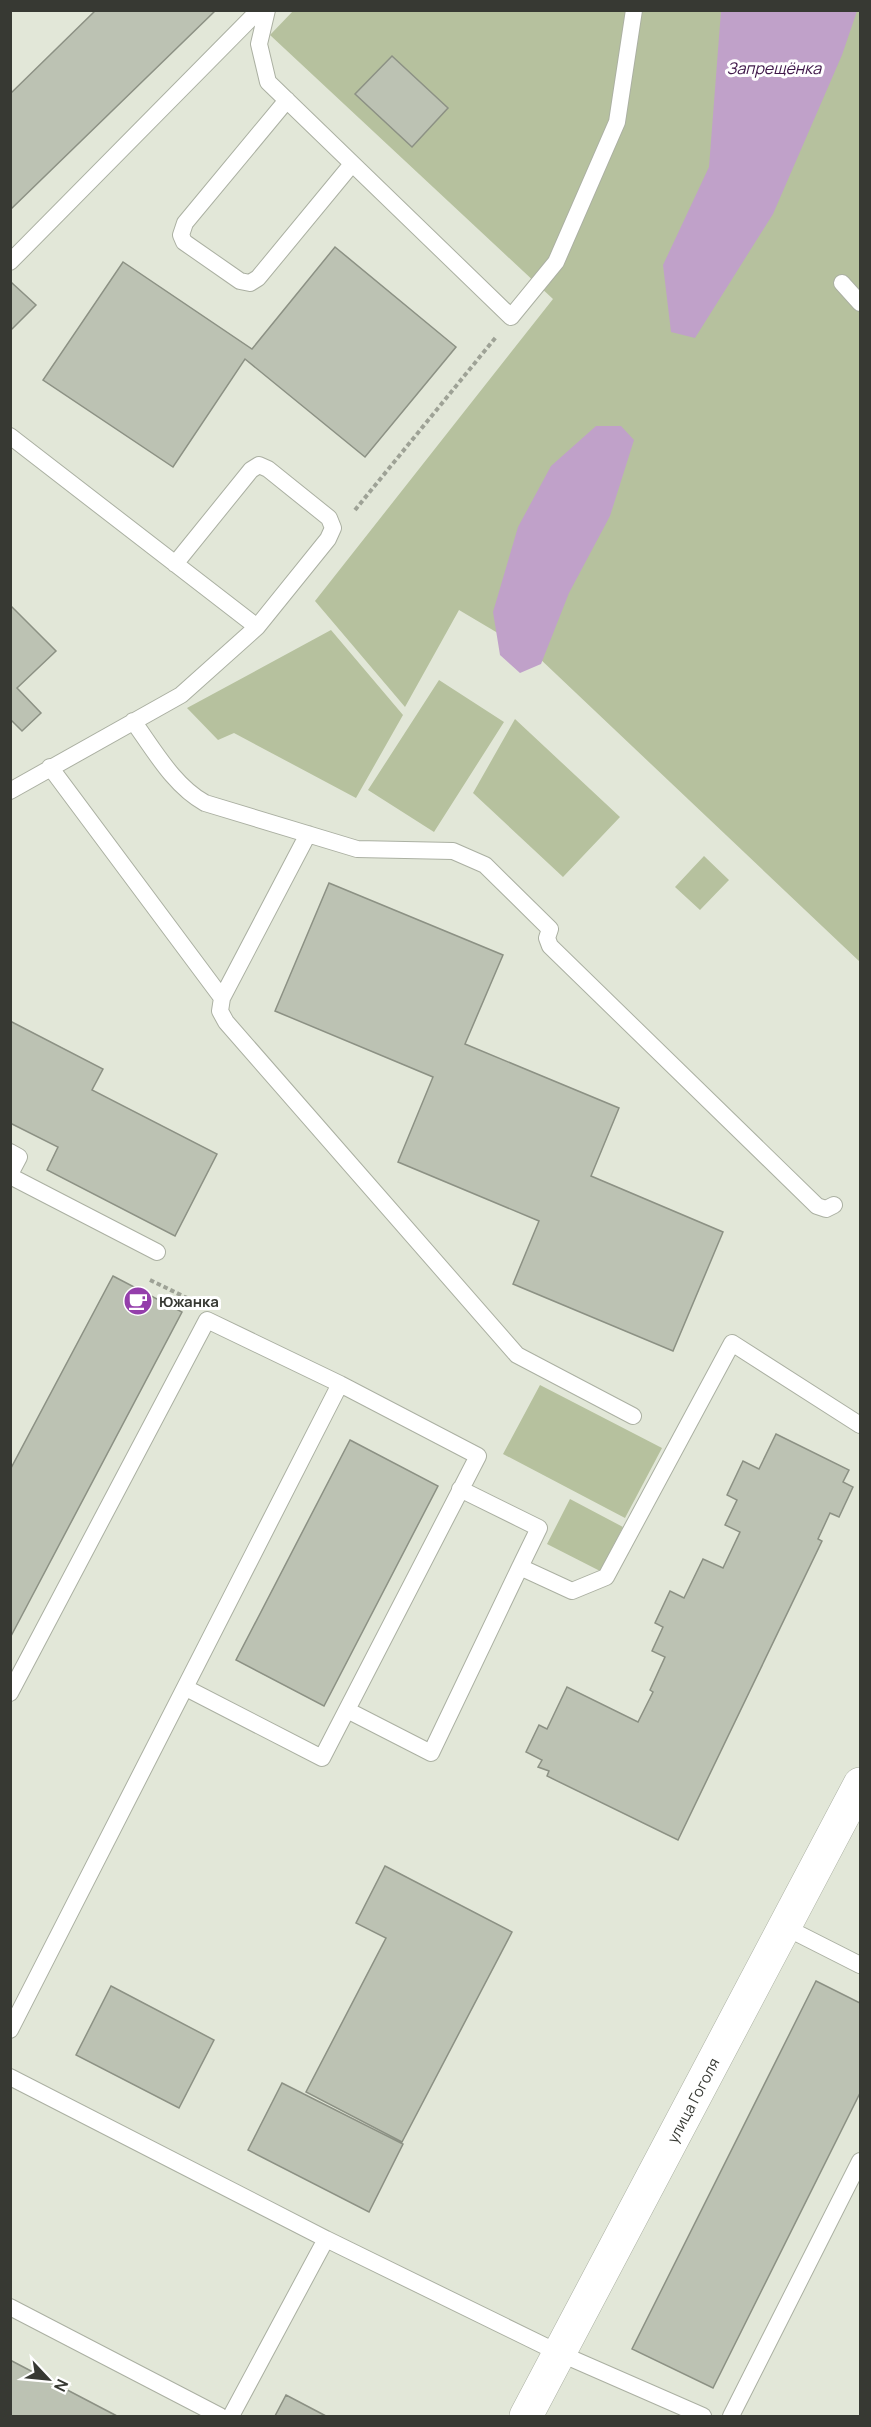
<svg xmlns="http://www.w3.org/2000/svg" width="871" height="2427" font-family="Manrope,sans-serif">
<style>
.green{fill:#b6c19e}
.water{fill:#c0a1c9}
.building{fill:#bcc2b3;stroke:#8c9184;stroke-width:1.5}
.lines{fill:none;stroke-linecap:round;stroke-linejoin:round}
.lane-casing{stroke:#abb0a2;stroke-width:18}
.street-casing{stroke:#abb0a2;stroke-width:34}
.path{stroke:#9ea296;stroke-width:4;stroke-dasharray:4.5 3;stroke-linecap:butt}
.lane{stroke:#fff;stroke-width:16}
.street{stroke:#fff;stroke-width:33}
.labels{text-anchor:middle;dominant-baseline:central;stroke-width:6;stroke-linejoin:round;paint-order:stroke}
.poi-label{font-size:15px;font-weight:bold;fill:#373933;stroke:#fff;text-anchor:start}
.street-label{font-size:15px;fill:#373933;stroke:#fff}
.water-label{font-size:16px;font-style:italic;fill:#3e1648;stroke:#fff}
</style>
<rect width="100%" height="100%" fill="#e2e7d8"/>
<path class="green" d="M 294,10 L 860,11 L 860,962 L 538,657 L 459,610 L 405,707 L 315,601 L 553,299 L 270,35 Z
M 331,630 L 403,715 L 356,798 L 234,733 L 218,740 L 187,708 Z
M 439,680 L 504,722 L 434,832 L 368,790 Z
M 515,719 L 620,817 L 563,877 L 473,793 Z
M 704,856 L 729,880 L 700,910 L 675,887 Z
M 540,1385 L 662,1448 L 625,1518 L 503,1454 Z
M 570,1499 L 623,1527 L 600,1571 L 547,1544 Z"/>
<path class="water" d="M 721,11 L 857,11 L 842,55 L 773,214 L 695,338 L 671,332 L 663,265 L 709,167 Z
M 596,426 L 621,426 L 634,440 L 610,516 L 569,593 L 541,664 L 520,673 L 500,655 L 493,612 L 518,527 L 551,466 Z"/>
<path class="building" d="M 96,10 L 216,10 L 10,210 L 10,94 Z
M 392,56 L 448,108 L 412,147 L 355,94 Z
M 335,247 L 456,347 L 365,457 L 245,359 L 173,467 L 43,380 L 123,262 L 252,349 Z
M 12,283 L 36,305 L 10,331 L 10,284 Z
M 10,605 L 56,651 L 17,688 L 41,713 L 22,731 L 10,719 Z
M 329,883 L 503,955 L 465,1044 L 619,1108 L 591,1176 L 723,1232 L 673,1351 L 513,1284 L 539,1221 L 398,1162 L 433,1077 L 275,1011 Z
M 10,1021 L 103,1069 L 92,1090 L 217,1154 L 175,1236 L 47,1170 L 58,1147 L 10,1123 Z
M 113,1276 L 182,1312 L 10,1638 L 10,1470 Z
M 776,1434 L 849,1470 L 843,1482 L 853,1487 L 839,1517 L 830,1513 L 818,1539 L 822,1541 L 678,1840 L 547,1776 L 549,1771 L 538,1767 L 542,1760 L 526,1752 L 539,1725 L 547,1729 L 567,1687 L 638,1722 L 653,1692 L 650,1690 L 665,1657 L 652,1651 L 663,1627 L 655,1623 L 670,1591 L 684,1598 L 703,1559 L 723,1568 L 740,1532 L 725,1525 L 737,1500 L 727,1495 L 743,1461 L 759,1469 Z
M 350,1440 L 438,1486 L 324,1706 L 236,1660 Z
M 385,1866 L 512,1932 L 402,2142 L 306,2092 L 386,1938 L 356,1923 Z
M 816,1981 L 860,2003 L 860,2093 L 713,2388 L 632,2349 Z
M 111,1986 L 214,2040 L 179,2108 L 76,2055 Z
M 282,2083 L 403,2144 L 369,2212 L 248,2150 Z
M 10,2360 L 117,2416 L 10,2416 Z
M 286,2395 L 326,2416 L 275,2416 Z"/>
<g class="lines">
<g class="lane-casing">
<path id="lane" d="M 267,10 L 259,44 L 268,82 L 511,317 L 556,262 L 617,122 L 634,10
M 287,100 L 185,223 L 181,235 L 184,242 L 240,281 L 250,283 L 258,278 L 352,164
M 10,262 L 259,10
M 842,283 L 860,303
M 10,436 L 257,627
M 133,721 C 154,750 174,786 205,803 L 357,849 L 453,851 L 485,865 L 550,929 L 547,938 L 550,946 L 817,1206 L 826,1209 L 834,1205
M 50,767 L 222,998
M 10,791 L 181,695 L 257,627 L 328,539 L 333,528 L 329,518 L 268,469 L 259,465 L 251,470 L 175,564
M 308,834 L 222,998 L 220,1011 L 226,1022 L 517,1355 L 633,1416
M 10,1152 L 19,1157 L 10,1174
M 10,1176 L 157,1252
M 460,1489 L 539,1528 L 520,1567
M 10,1693 L 207,1320 L 340,1384
M 347,1710 L 431,1753 L 520,1567 L 572,1591 L 606,1577 L 732,1343 L 860,1425
M 785,1927 L 860,1965
M 10,2030 L 340,1384 L 478,1456 L 322,1758 L 186,1688
M 10,2077 L 326,2239
M 10,2307 L 220,2416
M 231,2416 L 326,2239 L 559,2353 L 703,2416
M 731,2416 L 860,2161"/>
</g>
<g class="street-casing">
<g id="street">
<path id="s1" d="M 526,2416 L 860,1784"/>
</g>
</g>
<path class="path" d="M 355,510 L 496,337
M 150,1280 L 189,1299"/>
<use href="#lane" class="lane"/>
<use href="#street" class="street"/>
</g>
<defs>
<g id="cafe-disc" transform="scale(1.5)"><circle r="9.5" fill="#943eab" stroke="#fff"/><path d="M-5.5-4.5H6V0H3Q3 3.5 0 3.5H-2.5Q-5.5 3.5-5.5 0ZM3-3.2v2h1.7v-2ZM-6 4.5H4V6H-6Z" fill="#fff"/></g>
</defs>
<g fill-rule="evenodd">
<use href="#cafe-disc" x="138" y="1301"/>
</g>
<g class="labels">
<g class="poi-label">
<text x="159" y="1301">Южанка</text>
</g>
<g class="street-label">
<text stroke="none"><textPath href="#s1" startOffset="357">улица Гоголя</textPath></text>
</g>
<g class="water-label">
<text x="774" y="68">Запрещёнка</text>
</g>
</g>
<rect width="871" height="2427" fill="none" stroke="#373933" stroke-width="24"/>
<g transform="translate(48 2379) rotate(116)" stroke="#ffffff" stroke-width="4.5" paint-order="stroke">
<path d="M0-4.5L10 22L0 15L-10 22Z" fill="#373933"/>
<text y="-9" font-size="16" font-weight="bold" text-anchor="middle" fill="#373933">N</text>
</g>
</svg>
